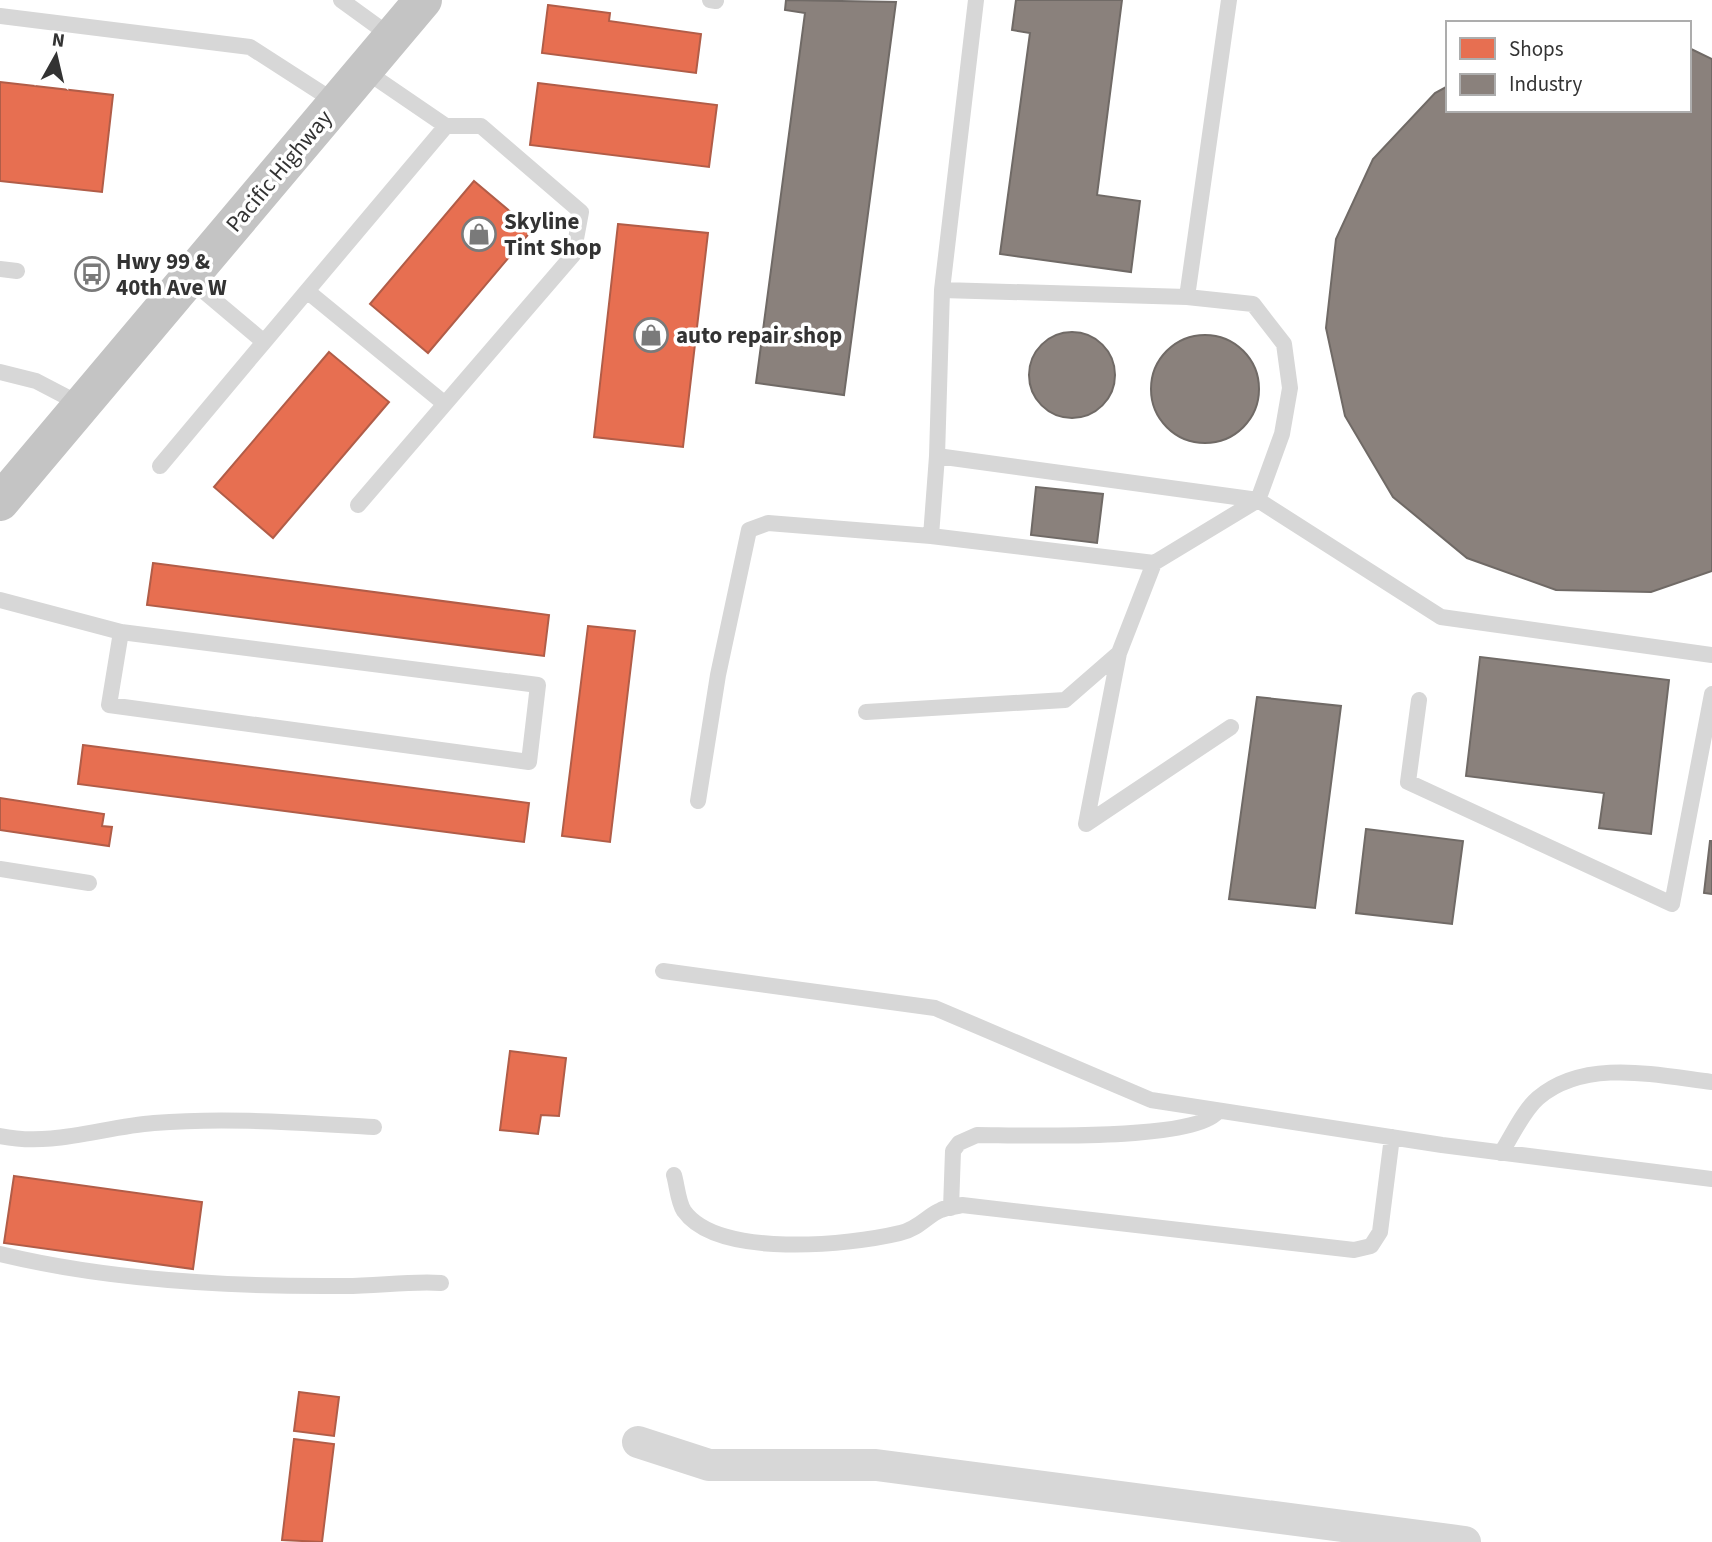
<svg xmlns="http://www.w3.org/2000/svg" width="1712" height="1542" font-family="'Source Sans 3',sans-serif">
<style>
.shops{fill:#e76f51;stroke:#b15d48;stroke-width:2}
.industry{fill:#8a817c;stroke:#706a66;stroke-width:2}
.lines{fill:none;stroke-linecap:round;stroke-linejoin:round}
.lane{stroke:#d7d7d7;stroke-width:16}
.street{stroke:#d7d7d7;stroke-width:32}
.highway{stroke:#c4c4c4;stroke-width:38}
.labels{text-anchor:middle;dominant-baseline:central;stroke-width:7;stroke-linejoin:round;paint-order:stroke}
.street-label{font-size:23px;fill:#333;stroke:#fff}
.poi-label{font-size:23px;font-weight:bold;fill:#333;stroke:#fff;text-anchor:start}
</style>
<rect width="100%" height="100%" fill="#fff"/>
<path class="shops" d="M 548,5 L 610,13 L 609,21 L 701,34 L 696,73 L 542,53 Z
M 0,82 L 113,95 L 102,192 L 0,181 Z
M 538,83 L 717,105 L 709,167 L 530,145 Z
M 474,181 L 532,230 L 428,353 L 370,304 Z
M 618,224 L 708,233 L 683,447 L 594,437 Z
M 329,352 L 389,402 L 273,538 L 214,487 Z
M 153,563 L 549,615 L 544,656 L 147,605 Z
M 588,626 L 635,631 L 610,842 L 562,836 Z
M 83,745 L 529,803 L 524,842 L 78,784 Z
M 0,798 L 104,814 L 102,826 L 112,827 L 109,846 L 0,830 Z
M 510,1051 L 566,1058 L 559,1116 L 541,1115 L 538,1134 L 500,1130 Z
M 14,1176 L 202,1202 L 193,1269 L 4,1243 Z
M 299,1392 L 339,1397 L 334,1436 L 294,1431 Z
M 294,1439 L 334,1444 L 322,1542 L 282,1540 Z"/>
<path class="industry" d="M 786,0 L 896,2 L 844,395 L 756,383 L 805,13 L 785,10 Z
M 1016,0 L 1122,0 L 1097,195 L 1140,201 L 1131,272 L 1000,254 L 1030,33 L 1012,30 Z
M 1689,48 L 1712,59 L 1712,571 L 1651,592 L 1556,590 L 1467,558 L 1393,497 L 1345,416 L 1326,328 L 1336,239 L 1373,159 L 1435,93 L 1448,86 L 1448,110 L 1689,110 Z
M1029 375a43 43 0 1 1 86 0a43 43 0 1 1-86 0Z
M1151 389a54 54 0 1 1 108 0a54 54 0 1 1-108 0Z
M 1036,487 L 1103,494 L 1097,543 L 1031,535 Z
M 1480,657 L 1669,680 L 1651,834 L 1599,828 L 1604,793 L 1466,776 Z
M 1257,697 L 1341,706 L 1315,908 L 1229,899 Z
M 1366,829 L 1463,841 L 1452,924 L 1356,913 Z
M 1710,841 L 1712,841 L 1712,894 L 1704,893 Z"/>
<g class="lines">
<path class="lane" d="M 341,0 L 392,37
M 710,0 L 716,1
M 0,16 L 250,47 L 337,103
M 0,269 L 17,271
M 942,290 L 937,456 L 1258,500 L 1441,617 L 1712,655
M 307,291 L 445,404
M 1187,297 L 1229,0
M 264,342 L 446,126 L 364,70
M 0,372 L 36,381 L 82,405
M 937,456 L 931,536 L 1154,563 L 1258,500 L 1282,434 L 1290,388 L 1284,344 L 1253,304 L 1187,297 L 942,290 L 976,0
M 160,466 L 264,342 L 188,278
M 358,505 L 573,255 L 581,212 L 481,126 L 446,126
M 0,600 L 121,632 L 538,685 L 529,762 L 109,705 L 121,632
M 1119,653 L 1086,824 L 1231,727
M 1419,700 L 1408,782 L 1672,904 L 1712,694
M 866,712 L 1065,700 L 1119,653 L 1154,563
M 698,801 L 718,675 L 749,530 L 768,523 L 931,536
M 0,869 L 89,883
M 663,971 L 935,1008 L 1151,1100 L 1442,1145 L 1712,1179
M 0,1136 C 53,1147 102,1127 154,1123 C 227,1117 301,1123 374,1127
M 1501,1153 C 1512,1136 1523,1111 1538,1098 C 1585,1058 1656,1075 1712,1082
M 674,1175 C 677,1185 678,1202 684,1211 C 718,1259 850,1245 900,1233 C 919,1229 929,1214 941,1210 C 947,1207 955,1207 962,1205 L 1354,1250 L 1371,1246 L 1380,1232 L 1392,1137
M 951,1208 L 953,1151 L 959,1143 L 977,1135 C 1019,1135 1197,1142 1218,1111
M 0,1254 C 111,1281 232,1287 345,1286 C 378,1286 409,1281 441,1283"/>
<path class="street" d="M 638,1442 L 709,1465 L 876,1465 L 1465,1542"/>
<path class="highway" d="M 0,502 L 423,0"/>
</g>
<defs>
<g id="shop-ring" transform="scale(1.75)"><circle r="9.5" fill="#fff" stroke="#7a7a7a" stroke-width="1.5"/><path d="M-5-2.5h2.3a2.7 3.5 0 0 1 5.4 0H5L5.5 6h-11ZM-1.5-2.5h3a1.5 2.3 0 0 0-3 0Z" fill="#7a7a7a"/></g>
<g id="bus-ring" transform="scale(1.75)"><circle r="9.5" fill="#fff" stroke="#7a7a7a" stroke-width="1.5"/><path d="M-5-6H5V4H4V6H2V4H-2V6H-4V4H-5ZM-3.5-4V0h7V-4ZM-3.5 1.2v1.5H-2V1.2ZM2 1.2v1.5H3.5V1.2Z" fill="#7a7a7a"/></g>
</defs>
<g fill-rule="evenodd">
<use href="#shop-ring" x="479" y="234"/>
<use href="#bus-ring" x="92" y="274"/>
<use href="#shop-ring" x="651" y="335"/>
</g>
<g class="labels">
<g class="street-label">
<text transform="translate(279 171) rotate(-50)">Pacific Highway</text>
</g>
<g class="poi-label">
<text x="504" y="221">Skyline<tspan x="504" dy="26">Tint Shop</tspan></text>
<text x="116" y="261">Hwy 99 &amp;<tspan x="116" dy="26">40th Ave W</tspan></text>
<text x="676" y="335">auto repair shop</text>
</g>
</g>
<rect x="1446" y="21" width="245" height="91" fill="#ffffff" stroke="#adadad" stroke-width="2"/>
<rect x="1460" y="38" width="35" height="21" fill="#e76f51" stroke="#adadad" stroke-width="2"/>
<text x="1509" y="56" font-size="21" fill="#333333">Shops</text>
<rect x="1460" y="74" width="35" height="21" fill="#8a817c" stroke="#adadad" stroke-width="2"/>
<text x="1509" y="91" font-size="21" fill="#333333">Industry</text>
<g transform="translate(56 56) rotate(8)" stroke="#ffffff" stroke-width="5" paint-order="stroke">
<path d="M0-5L12 26L0 18L-12 26Z" fill="#333333"/>
<text y="-10" font-size="19" font-weight="bold" text-anchor="middle" fill="#333333">N</text>
</g>
</svg>
